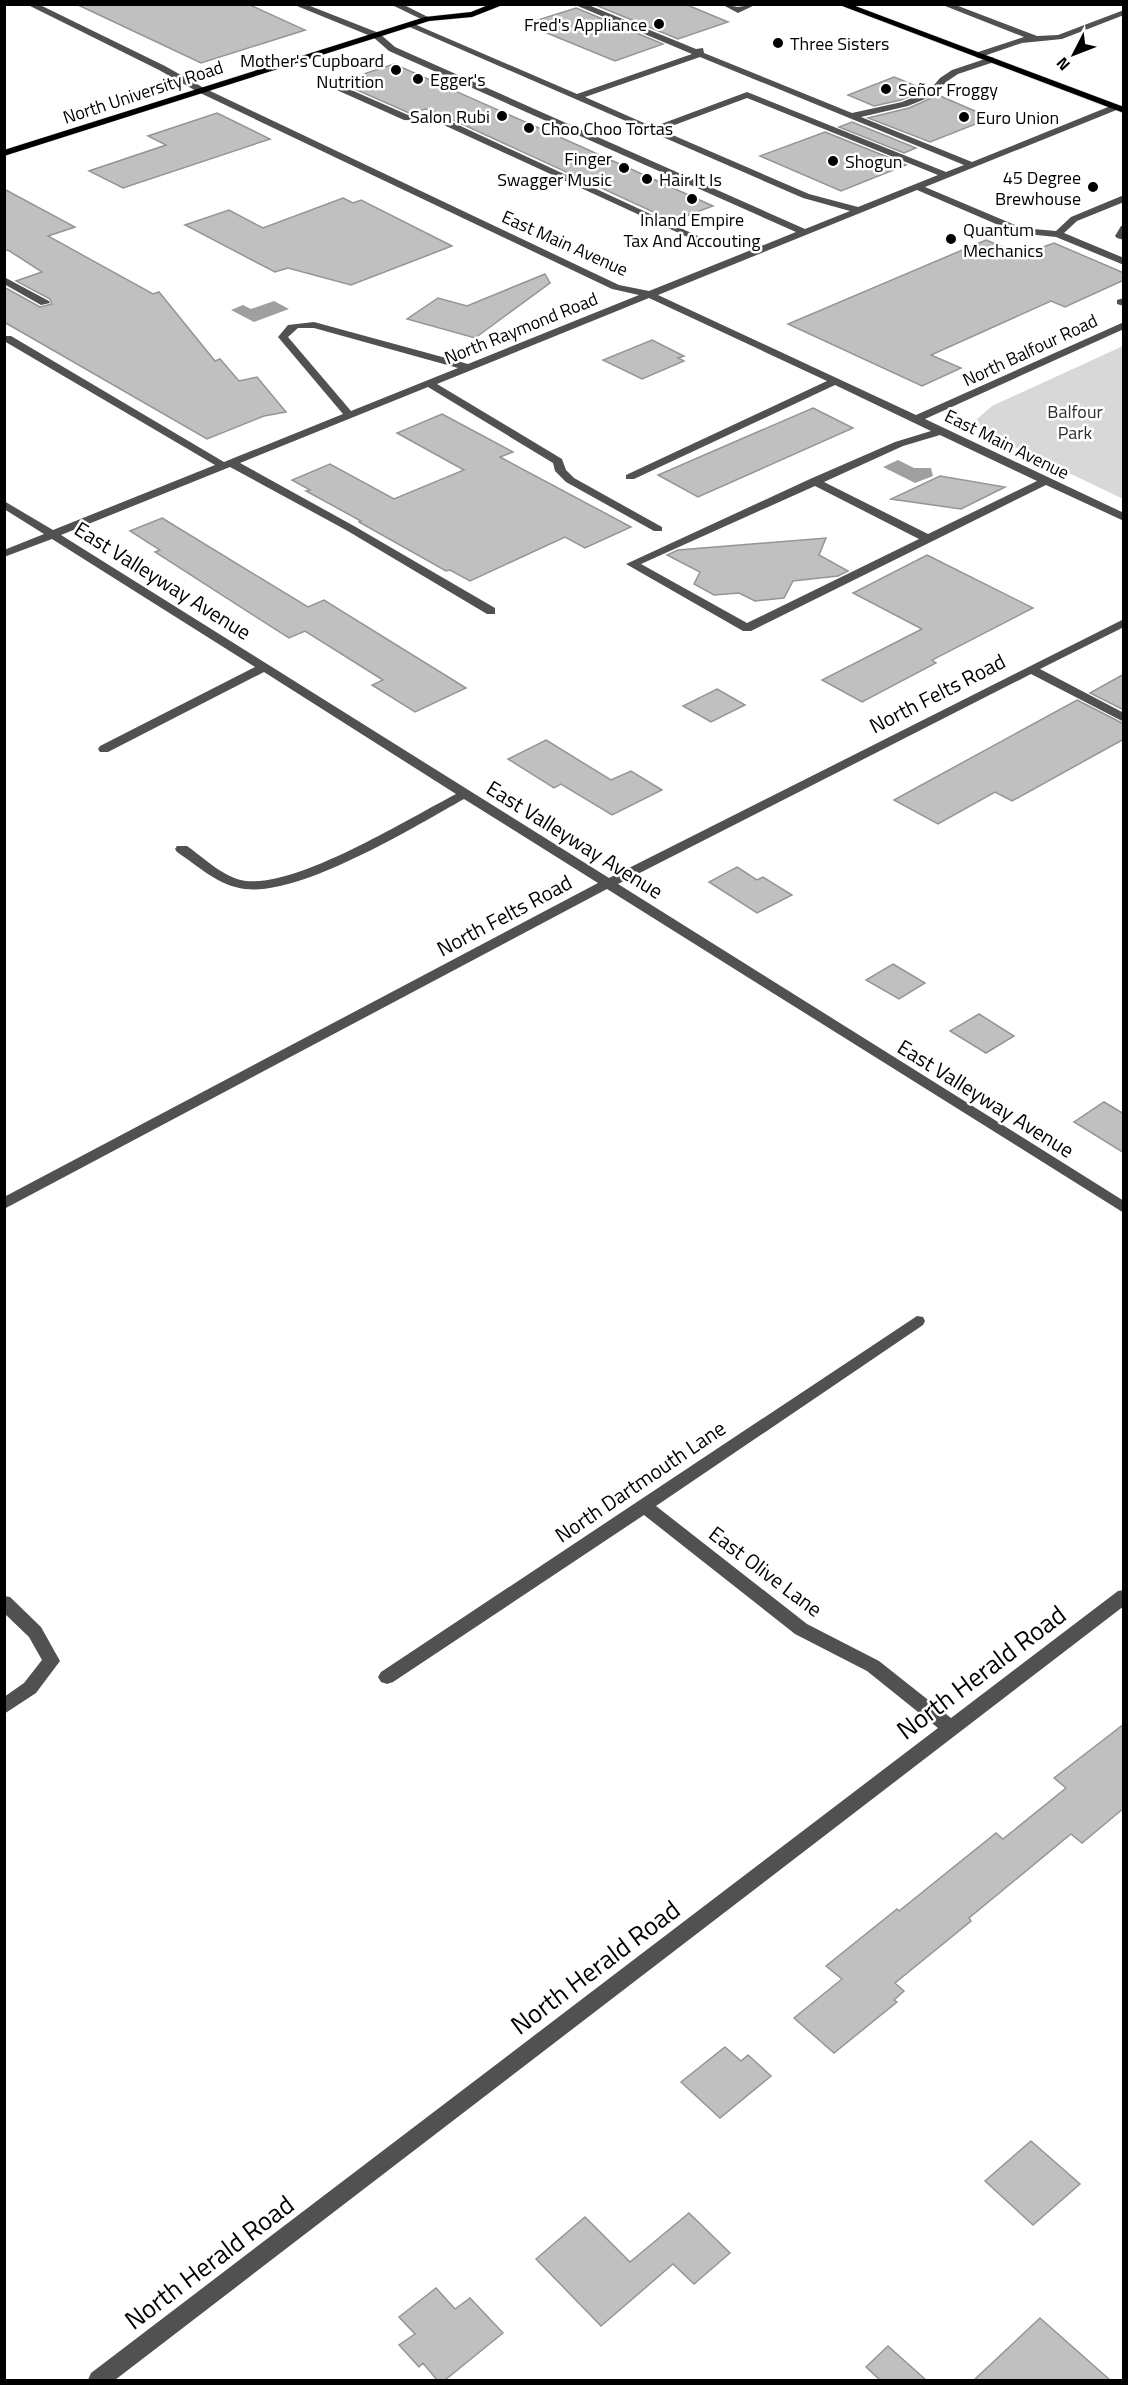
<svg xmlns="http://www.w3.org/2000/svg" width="1128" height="2385" font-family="'Titillium Web',sans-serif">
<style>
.green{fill:#d8d8d8}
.water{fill:#9f9f9f}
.building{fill:#c0c0c0;stroke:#959595;stroke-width:1.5}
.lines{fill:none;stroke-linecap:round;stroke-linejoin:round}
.major-casing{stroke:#dbdbdb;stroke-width:1}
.minor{fill:#515151;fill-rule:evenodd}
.major{fill:#000;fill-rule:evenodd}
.poi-dot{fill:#000;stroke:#fff;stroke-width:2}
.labels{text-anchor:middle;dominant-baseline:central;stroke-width:5;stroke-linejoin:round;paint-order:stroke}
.far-poi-label{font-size:18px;fill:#000;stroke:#fff;text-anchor:start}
.far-street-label{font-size:18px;fill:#000;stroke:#fff}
.far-park-label{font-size:18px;fill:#2f2f2f;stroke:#fff}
.street-label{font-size:21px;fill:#000;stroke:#fff}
.near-street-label{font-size:26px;fill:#000;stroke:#fff}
</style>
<rect width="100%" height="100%" fill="#fff"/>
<path class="green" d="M 1123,346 L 1123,499 L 994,437 L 982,429 L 977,419 L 992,406 Z"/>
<path class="water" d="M 274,301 L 289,309 L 254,322 L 231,310 L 243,305 L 251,309 Z
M 898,460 L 914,468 L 931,468 L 933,476 L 915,483 L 883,467 Z"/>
<path class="building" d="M 76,4 L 248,4 L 305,30 L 201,63 Z
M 593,4 L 685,4 L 728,22 L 678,39 Z
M 576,8 L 663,44 L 615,61 L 525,24 Z
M 394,64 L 573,143 L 713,206 L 673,221 L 440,114 L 426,109 L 409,113 L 339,82 Z
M 894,77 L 926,90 L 901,100 L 874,106 L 848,95 Z
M 938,95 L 991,118 L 930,142 L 868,118 L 909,108 Z
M 217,113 L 270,139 L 123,188 L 89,171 L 166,145 L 148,136 Z
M 852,122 L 916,148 L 904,153 L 839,127 Z
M 825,132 L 890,158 L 906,165 L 841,191 L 760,156 Z
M 4,189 L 75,227 L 48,236 L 153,294 L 159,292 L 215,361 L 220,359 L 239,381 L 257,377 L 286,412 L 264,416 L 207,439 L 4,322 L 4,287 L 40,307 L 52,304 L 50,299 L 16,281 L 42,272 L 8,250 L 4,251 Z
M 343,198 L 353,203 L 361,200 L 452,246 L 351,285 L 288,268 L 275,272 L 185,225 L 229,210 L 263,228 Z
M 986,240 L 1013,251 L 1017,249 L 1026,253 L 1054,243 L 1124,273 L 1124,280 L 1065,307 L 1051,301 L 931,355 L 961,368 L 922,386 L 788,324 Z
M 545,274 L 550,283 L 475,338 L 407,319 L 438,298 L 467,306 Z
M 652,340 L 684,356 L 678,358 L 684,361 L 642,379 L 603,360 Z
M 813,408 L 853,428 L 698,497 L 658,475 Z
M 442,414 L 513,452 L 500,457 L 631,527 L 585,548 L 565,537 L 470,581 L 450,570 L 446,571 L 359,522 L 361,521 L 306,491 L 310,490 L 292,480 L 330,464 L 394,499 L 464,470 L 397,433 Z
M 940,476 L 1005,487 L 961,509 L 891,499 Z
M 162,518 L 308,607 L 324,600 L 466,688 L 415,712 L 372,685 L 383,680 L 305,631 L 289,638 L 155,552 L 160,550 L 130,531 Z
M 826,538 L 819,555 L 848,571 L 838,576 L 793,581 L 784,598 L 755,601 L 739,593 L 714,595 L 694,584 L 700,572 L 667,555 L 678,550 Z
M 927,555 L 1033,608 L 932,660 L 936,663 L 862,702 L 822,680 L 922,629 L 853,593 Z
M 1124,674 L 1124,710 L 1090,693 Z
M 717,689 L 745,705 L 711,722 L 683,706 Z
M 1077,700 L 1124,724 L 1124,739 L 1012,801 L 995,792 L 938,824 L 894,800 Z
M 546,740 L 611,780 L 631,771 L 662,790 L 612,815 L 561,784 L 554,788 L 508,759 Z
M 737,867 L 757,880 L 763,877 L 792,895 L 757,913 L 709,882 Z
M 893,964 L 925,983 L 899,999 L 866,980 Z
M 979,1014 L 1014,1036 L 986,1053 L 950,1031 Z
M 1104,1102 L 1124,1114 L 1124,1153 L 1074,1122 Z
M 1124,1724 L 1124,1808 L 1082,1843 L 1071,1834 L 969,1918 L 971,1921 L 895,1983 L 904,1991 L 894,2000 L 897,2002 L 834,2053 L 794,2018 L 842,1979 L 826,1966 L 897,1909 L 899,1911 L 996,1833 L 1003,1839 L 1066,1788 L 1054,1778 Z
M 725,2047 L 741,2061 L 748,2055 L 771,2076 L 720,2118 L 681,2082 Z
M 1031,2141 L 1080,2184 L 1033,2225 L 985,2181 Z
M 689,2213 L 730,2253 L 694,2284 L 673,2264 L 601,2326 L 536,2259 L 585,2217 L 630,2262 Z
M 436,2288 L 455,2309 L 470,2298 L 503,2333 L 445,2380 L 437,2380 L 423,2363 L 419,2367 L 399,2345 L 415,2334 L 399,2317 Z
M 1040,2318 L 1110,2380 L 974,2380 Z
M 888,2346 L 926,2380 L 880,2380 L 866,2367 Z"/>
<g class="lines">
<g class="major-casing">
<path id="major" d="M 491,4 L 505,4 L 472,17 L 429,21 L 4,156 L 4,150 L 425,17 L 471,12 Z
M 837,4 L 850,4 L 1124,107 L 1124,113 Z"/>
</g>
<path class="minor" d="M 26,4 L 38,4 L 165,66 L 204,88 L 619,285 L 649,291 L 796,232 L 389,51 L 373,37 L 292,4 L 305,4 L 379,33 L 395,47 L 805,229 L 850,211 L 803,198 L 405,25 L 412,23 L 577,94 L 692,54 L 573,4 L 586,4 L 696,49 L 703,48 L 704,53 L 852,113 L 902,102 L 929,91 L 940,78 L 952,70 L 991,57 L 994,58 L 994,62 L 958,74 L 946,82 L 935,95 L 908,106 L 861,117 L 972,162 L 1113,105 L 1119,105 L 1119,109 L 925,187 L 1022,228 L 1056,231 L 1071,217 L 1124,195 L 1124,202 L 1077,221 L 1064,233 L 1124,258 L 1124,265 L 1056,237 L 1017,233 L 917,190 L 658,295 L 916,415 L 1124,322 L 1124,329 L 925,419 L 1124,513 L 1124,521 L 1046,485 L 751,631 L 743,631 L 626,564 L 810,479 L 895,442 L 931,431 L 835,385 L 634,479 L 626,479 L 626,475 L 827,381 L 649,298 L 437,384 L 562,459 L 566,470 L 574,478 L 662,527 L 662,531 L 654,531 L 566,482 L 555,471 L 553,463 L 428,387 L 240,463 L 354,526 L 495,608 L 495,614 L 487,614 L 346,530 L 230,467 L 61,535 L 609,878 L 1124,619 L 1124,627 L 1040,669 L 1124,713 L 1124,722 L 1031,674 L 618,884 L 1124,1201 L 1124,1213 L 607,889 L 4,1209 L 4,1197 L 598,883 L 464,799 C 414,827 301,896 245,889 C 219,886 198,866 177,852 L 175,849 L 177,846 L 187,846 C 204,858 224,878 246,881 C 298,887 408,819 456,794 L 264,672 L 108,752 L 100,752 L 98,749 L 100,746 L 255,667 L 52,539 L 4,557 L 4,550 L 44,534 L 4,509 L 4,501 L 53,530 L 215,465 L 4,341 L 4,336 L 11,336 L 224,462 L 343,414 L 278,337 L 288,325 L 314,322 L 468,364 L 639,295 L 612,289 L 198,92 L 159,70 ZM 700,57 L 964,165 L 946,172 L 747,92 L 653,127 L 585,97 ZM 747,98 L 938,175 L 858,207 L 809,194 L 661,130 ZM 298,328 L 314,328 L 458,368 L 351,411 L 288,337 ZM 940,435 L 1037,481 L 928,534 L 824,482 L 903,446 ZM 815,486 L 919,539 L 747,623 L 641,564 Z
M 390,4 L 402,4 L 432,19 L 425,21 Z
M 721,4 L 738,7 L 757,4 L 738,13 Z
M 940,4 L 953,4 L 1037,36 L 1058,35 L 1124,10 L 1124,15 L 1062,39 L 1022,43 L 978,58 L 974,55 L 975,53 L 1024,37 Z
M 324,78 L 408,115 L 439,116 L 702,238 L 694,240 L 435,121 L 404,120 L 321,83 L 320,81 Z
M 1124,225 L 1124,240 L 1117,238 L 1115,236 L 1121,226 Z
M 4,277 L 49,301 L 50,303 L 41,305 L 4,284 Z
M 1124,298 L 1124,306 L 1117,304 L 1117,300 Z
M 917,1316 L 923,1317 L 925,1321 L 923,1325 L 656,1506 L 807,1624 L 879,1661 L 951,1718 L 1118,1591 L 1124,1590 L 1124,1606 L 115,2380 L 88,2380 L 91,2373 L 938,1728 L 867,1671 L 795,1634 L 644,1515 L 393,1682 L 387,1684 L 381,1682 L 378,1677 L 381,1672 Z
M 4,1596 L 10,1597 L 41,1627 L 60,1661 L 36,1693 L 4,1714 L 4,1697 L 24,1683 L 42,1660 L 29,1637 L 4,1613 Z"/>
<use href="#major" class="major"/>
</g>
<g class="poi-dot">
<circle cx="659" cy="24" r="6"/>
<circle cx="778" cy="43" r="6"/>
<circle cx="396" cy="70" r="6"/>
<circle cx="418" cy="79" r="6"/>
<circle cx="886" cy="89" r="6"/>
<circle cx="502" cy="116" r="6"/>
<circle cx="964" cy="117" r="6"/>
<circle cx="529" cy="128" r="6"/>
<circle cx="833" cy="161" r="6"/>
<circle cx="624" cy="168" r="6"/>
<circle cx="647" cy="179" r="6"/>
<circle cx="1093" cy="187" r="6"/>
<circle cx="692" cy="199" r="6"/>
<circle cx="951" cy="239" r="6"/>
</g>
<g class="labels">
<g class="far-poi-label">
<text x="647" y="24" text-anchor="end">Fred's Appliance</text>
<text x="790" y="43">Three Sisters</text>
<text x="384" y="60" text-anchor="end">Mother's Cupboard<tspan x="384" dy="21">Nutrition</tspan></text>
<text x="430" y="79">Egger's</text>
<text x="898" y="89">Señor Froggy</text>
<text x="490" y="116" text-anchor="end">Salon Rubi</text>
<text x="976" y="117">Euro Union</text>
<text x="541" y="128">Choo Choo Tortas</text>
<text x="612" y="158" text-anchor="end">Finger<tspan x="612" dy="21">Swagger Music</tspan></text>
<text x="845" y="161">Shogun</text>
<text x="1081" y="177" text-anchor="end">45 Degree<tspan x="1081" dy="21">Brewhouse</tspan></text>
<text x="659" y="179">Hair It Is</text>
<text x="692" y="219" text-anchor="middle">Inland Empire<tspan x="692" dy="21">Tax And Accouting</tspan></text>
<text x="963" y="229">Quantum<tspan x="963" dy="21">Mechanics</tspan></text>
</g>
<g class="far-street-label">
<text transform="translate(143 92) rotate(-18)">North University Road</text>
<text transform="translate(565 243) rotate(24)">East Main Avenue</text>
<text transform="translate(521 328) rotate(-22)">North Raymond Road</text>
<text transform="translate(1030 350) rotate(-25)">North Balfour Road</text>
<text transform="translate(1007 444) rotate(26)">East Main Avenue</text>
</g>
<g class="far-park-label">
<text x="1075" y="411">Balfour<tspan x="1075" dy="21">Park</tspan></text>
</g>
<g class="street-label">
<text transform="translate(163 580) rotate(32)">East Valleyway Avenue</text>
<text transform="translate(937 693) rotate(-27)">North Felts Road</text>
<text transform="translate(575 839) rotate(32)">East Valleyway Avenue</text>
<text transform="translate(504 915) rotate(-28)">North Felts Road</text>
<text transform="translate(986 1098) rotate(32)">East Valleyway Avenue</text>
<text transform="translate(640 1481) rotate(-34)">North Dartmouth Lane</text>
<text transform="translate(766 1571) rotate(37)">East Olive Lane</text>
</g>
<g class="near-street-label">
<text transform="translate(981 1672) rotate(-37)">North Herald Road</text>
<text transform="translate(595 1967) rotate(-37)">North Herald Road</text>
<text transform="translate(209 2262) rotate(-37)">North Herald Road</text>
</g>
</g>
<rect width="1128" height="2385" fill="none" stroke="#000000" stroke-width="12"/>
<g transform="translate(1074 54) rotate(228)" stroke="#ffffff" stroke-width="4.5" paint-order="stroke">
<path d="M0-4.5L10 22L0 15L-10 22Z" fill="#000000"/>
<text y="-9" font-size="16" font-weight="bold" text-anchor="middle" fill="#000000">N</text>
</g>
</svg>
